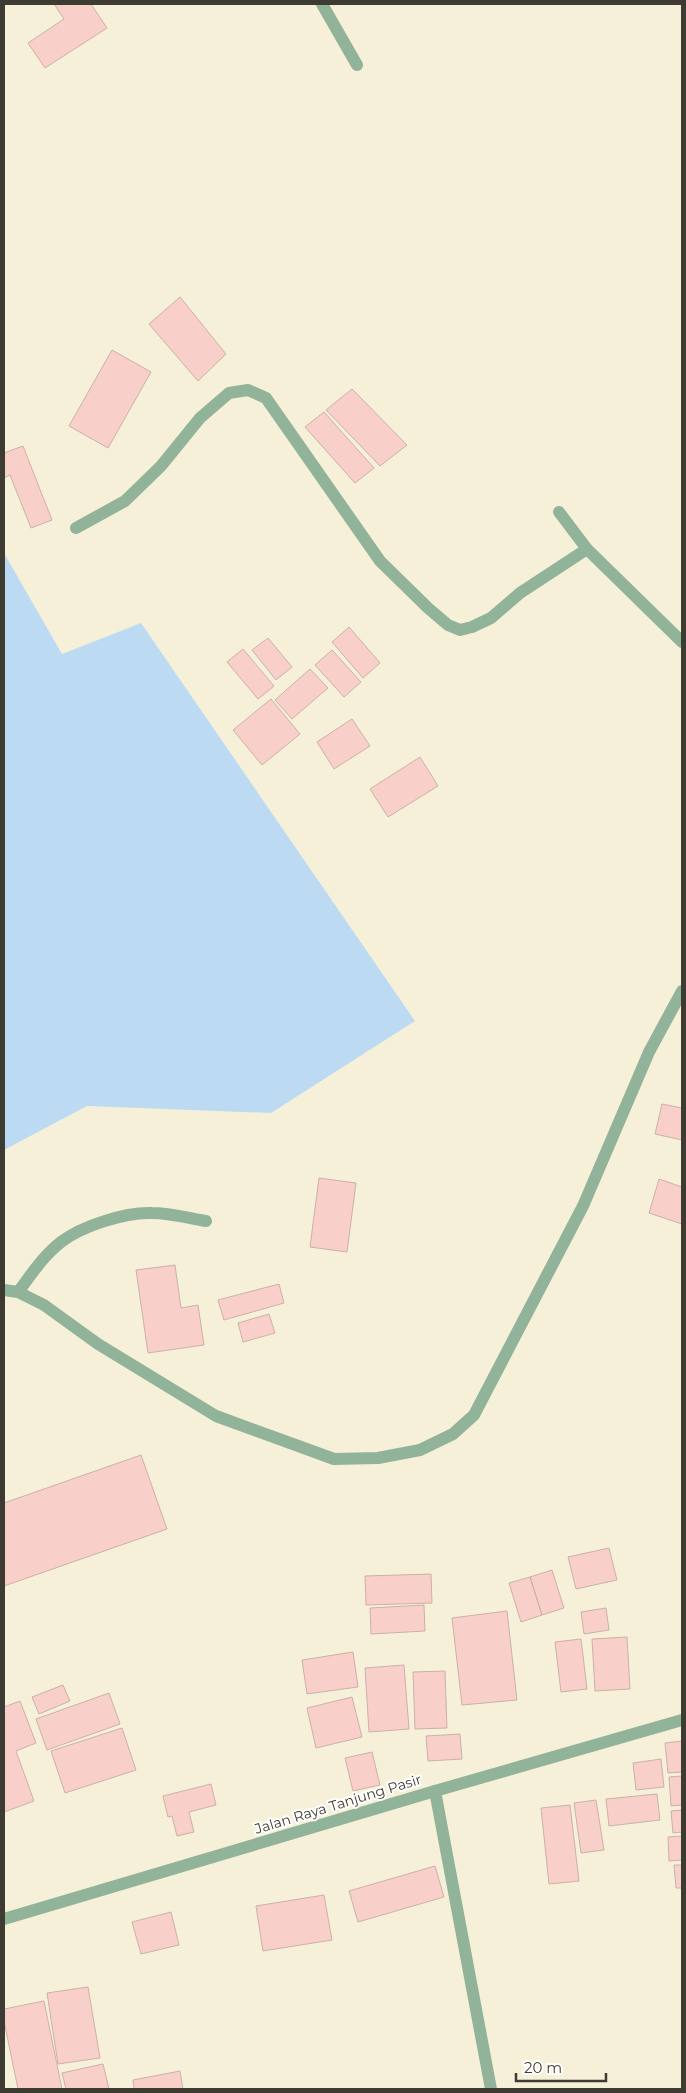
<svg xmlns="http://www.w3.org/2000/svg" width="686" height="2093" font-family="Montserrat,sans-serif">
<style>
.water{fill:#bcdbf3}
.building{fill:#f8cfc9;stroke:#cbb0ac}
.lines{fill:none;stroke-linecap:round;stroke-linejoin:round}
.service{stroke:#91b39a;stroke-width:12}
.minor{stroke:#91b39a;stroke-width:12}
.tertiary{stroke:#91b39a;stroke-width:12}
.labels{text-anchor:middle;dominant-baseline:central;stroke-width:4;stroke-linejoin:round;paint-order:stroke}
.street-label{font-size:14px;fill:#3e3c32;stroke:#fff}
</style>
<rect width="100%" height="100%" fill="#f7f0d9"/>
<path class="water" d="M 4,553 L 62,654 L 141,623 L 415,1021 L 271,1113 L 87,1106 L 4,1150 Z"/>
<path class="building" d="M 54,4 L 91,4 L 107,28 L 45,68 L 28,43 L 64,19 Z
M 180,297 L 226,354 L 198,381 L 149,324 Z
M 112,350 L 151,372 L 108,448 L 69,426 Z
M 352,389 L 407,445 L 380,466 L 326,410 Z
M 324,412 L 374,468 L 355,483 L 305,427 Z
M 23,446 L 52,520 L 31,528 L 10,475 L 4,478 L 4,453 Z
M 349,627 L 380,663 L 363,678 L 332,642 Z
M 268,638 L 292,667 L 276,680 L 252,650 Z
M 243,649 L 274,686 L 258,699 L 227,662 Z
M 332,650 L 361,682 L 344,697 L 315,665 Z
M 310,669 L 328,688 L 292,719 L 275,700 Z
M 271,699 L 300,734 L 262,765 L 233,730 Z
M 352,719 L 370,746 L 334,769 L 317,742 Z
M 420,757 L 438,786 L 388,817 L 370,789 Z
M 662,1104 L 682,1108 L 682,1140 L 655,1134 Z
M 319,1178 L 356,1183 L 347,1252 L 310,1247 Z
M 659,1179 L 682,1187 L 682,1224 L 649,1213 Z
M 175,1265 L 181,1308 L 198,1305 L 204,1345 L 148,1353 L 136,1270 Z
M 279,1284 L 284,1303 L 224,1320 L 218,1300 Z
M 269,1314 L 275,1333 L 243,1342 L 238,1323 Z
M 141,1455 L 167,1529 L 4,1586 L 4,1503 Z
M 609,1548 L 617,1580 L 576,1589 L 568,1557 Z
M 552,1570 L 564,1608 L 542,1615 L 530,1577 Z
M 431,1574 L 432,1603 L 366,1605 L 365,1576 Z
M 530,1577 L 542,1615 L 521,1622 L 509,1583 Z
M 424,1605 L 425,1631 L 371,1634 L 370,1608 Z
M 606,1608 L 609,1630 L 584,1634 L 581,1612 Z
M 507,1611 L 517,1700 L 462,1705 L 452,1618 Z
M 627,1637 L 630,1689 L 595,1691 L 592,1639 Z
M 581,1639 L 587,1689 L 561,1692 L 555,1642 Z
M 353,1652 L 358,1687 L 307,1694 L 302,1660 Z
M 404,1665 L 409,1729 L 369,1732 L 365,1668 Z
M 445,1671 L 447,1728 L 415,1729 L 413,1672 Z
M 63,1685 L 70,1701 L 39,1714 L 32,1697 Z
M 109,1693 L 120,1724 L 47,1750 L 36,1719 Z
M 352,1697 L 362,1737 L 316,1748 L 307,1708 Z
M 20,1701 L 36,1743 L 16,1751 L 34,1801 L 4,1812 L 4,1707 Z
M 122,1728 L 136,1770 L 65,1793 L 51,1751 Z
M 460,1734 L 462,1759 L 428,1761 L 426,1736 Z
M 682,1741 L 682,1772 L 668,1773 L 665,1743 Z
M 372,1752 L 380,1785 L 353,1791 L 345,1758 Z
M 661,1759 L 664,1787 L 636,1790 L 633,1763 Z
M 682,1776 L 682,1805 L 671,1806 L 669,1777 Z
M 211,1784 L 216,1805 L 189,1812 L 194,1832 L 177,1836 L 172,1816 L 168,1817 L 163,1796 Z
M 657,1794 L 660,1820 L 609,1826 L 606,1799 Z
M 596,1800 L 604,1850 L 581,1853 L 574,1803 Z
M 570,1805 L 579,1881 L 549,1884 L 541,1808 Z
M 682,1810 L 682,1832 L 673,1833 L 671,1811 Z
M 682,1836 L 682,1860 L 669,1861 L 668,1837 Z
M 674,1865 L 682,1865 L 682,1888 L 676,1888 Z
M 435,1866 L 444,1897 L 358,1922 L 349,1891 Z
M 324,1895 L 332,1940 L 263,1951 L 256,1906 Z
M 171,1912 L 179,1945 L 141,1954 L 132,1922 Z
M 88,1987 L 100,2058 L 58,2064 L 47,1993 Z
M 44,2001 L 62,2089 L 18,2089 L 4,2021 L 4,2009 Z
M 103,2064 L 109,2089 L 66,2089 L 62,2073 Z
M 180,2071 L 183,2089 L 134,2089 L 133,2080 Z"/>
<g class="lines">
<path class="service" d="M 322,4 L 357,65"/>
<path class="minor" d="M 559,512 L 587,549 L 682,642
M 76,528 L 125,501 L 161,466 L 200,418 L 229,393 L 248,390 L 266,398 L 380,561 L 428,608 L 448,625 L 460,630 L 472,627 L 491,618 L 520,593 L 587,549
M 4,1290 L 18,1292 L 44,1305 L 98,1344 L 216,1416 L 334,1459 L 378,1458 L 420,1450 L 453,1434 L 474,1415 L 583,1206 L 649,1052 L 682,991
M 18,1292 C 31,1275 43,1256 61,1242 C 82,1226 125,1212 152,1213 C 169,1213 188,1218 206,1221
M 435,1791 L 491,2089"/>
<path class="tertiary" d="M 4,1919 L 435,1791 L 682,1720"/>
</g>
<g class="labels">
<g class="street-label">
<text transform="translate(338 1804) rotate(-17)">Jalan Raya Tanjung Pasir</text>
</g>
</g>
<rect width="686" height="2093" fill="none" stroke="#3e3c32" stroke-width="10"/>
<path d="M516 2073v8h90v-8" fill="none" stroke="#3e3c32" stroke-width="2.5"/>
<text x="524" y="2073" font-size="15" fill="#3e3c32" stroke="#ffffff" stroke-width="4" paint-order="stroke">20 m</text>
</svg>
